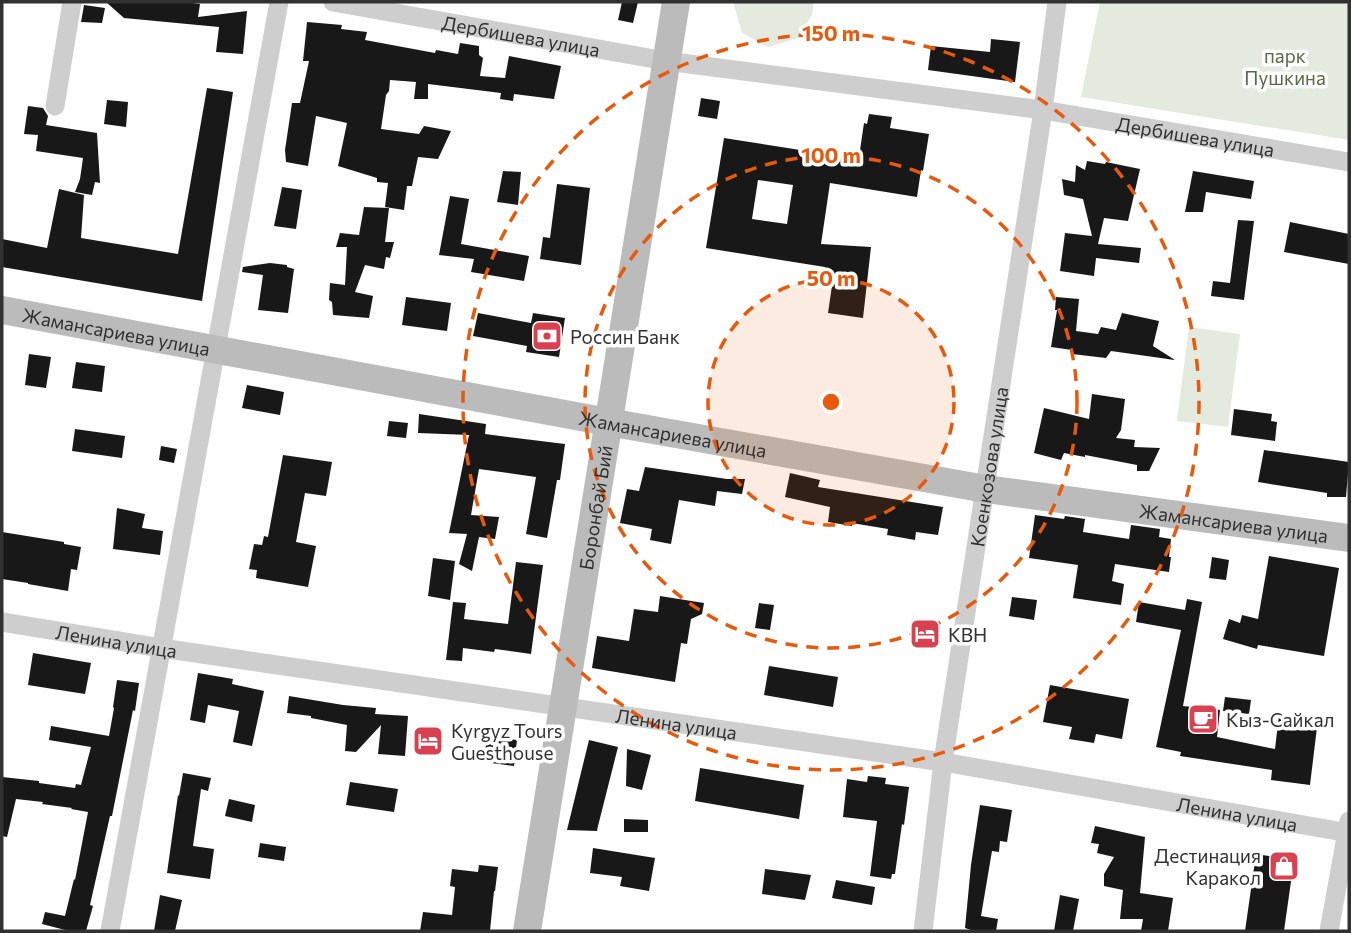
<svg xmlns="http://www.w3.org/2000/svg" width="1351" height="933" font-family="Commissioner,sans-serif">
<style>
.green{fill:#e4eade}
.building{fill:#181818;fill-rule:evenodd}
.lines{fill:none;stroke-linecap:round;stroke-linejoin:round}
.street{stroke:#cecece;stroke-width:19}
.secondary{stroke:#bbb;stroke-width:28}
.ring{fill:none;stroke:#e8590c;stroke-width:3.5;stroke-dasharray:12 9}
.labels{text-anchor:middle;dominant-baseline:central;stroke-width:7;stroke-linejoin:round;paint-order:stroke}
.street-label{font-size:19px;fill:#313131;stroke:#fff}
.park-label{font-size:19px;fill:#556b41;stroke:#fff}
.poi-label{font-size:19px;fill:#313131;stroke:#fff;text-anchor:start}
.centre{fill:#e8590c;stroke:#fff;stroke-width:3.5}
.ring-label{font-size:21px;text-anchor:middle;font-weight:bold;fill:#e8590c;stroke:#fff;stroke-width:7;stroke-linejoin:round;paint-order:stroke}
</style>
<rect width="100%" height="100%" fill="#fff"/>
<path class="green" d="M 733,2 L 814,2 L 812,15 L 798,38 L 768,47 L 742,33 Z
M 1100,2 L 1349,2 L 1349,140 L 1081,97 Z
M 1189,327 L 1240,334 L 1228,427 L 1177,421 Z"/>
<path class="building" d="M 106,2 L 185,2 L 200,4 L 198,17 L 247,11 L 243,54 L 216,52 L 219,27 L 124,18 Z
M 622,2 L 638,2 L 633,23 L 618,20 Z
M 84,5 L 105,8 L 102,23 L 81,22 Z
M 307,22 L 342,25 L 341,29 L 367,32 L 365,40 L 435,53 L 436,50 L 458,54 L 460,43 L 479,46 L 479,55 L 483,58 L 480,76 L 505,78 L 509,56 L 561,66 L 554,99 L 514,94 L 513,101 L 500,99 L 501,93 L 428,84 L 428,99 L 414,99 L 416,82 L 390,80 L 389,91 L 386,95 L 381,129 L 419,134 L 424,126 L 451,131 L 438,159 L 418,157 L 412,186 L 407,186 L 404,210 L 385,207 L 388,183 L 377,182 L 377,178 L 338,166 L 347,123 L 316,116 L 308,166 L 286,162 L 285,150 L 292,103 L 300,103 L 309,61 L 303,61 Z
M 991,39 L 1020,42 L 1015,82 L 928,70 L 931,46 L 990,52 Z
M 207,88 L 233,92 L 202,301 L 2,267 L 2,239 L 47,248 L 59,189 L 84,195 L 81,238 L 178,254 Z
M 701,98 L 720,101 L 717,119 L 698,116 Z
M 107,100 L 128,102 L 126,127 L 104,124 Z
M 28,106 L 43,108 L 48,116 L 46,125 L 97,133 L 100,183 L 95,182 L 92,195 L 75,192 L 80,179 L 83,158 L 36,151 L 38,135 L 24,134 Z
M 869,114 L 892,117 L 890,128 L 929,134 L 923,171 L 921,170 L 917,197 L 830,183 L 821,244 L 871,247 L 863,318 L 828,313 L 834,272 L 825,271 L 825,267 L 706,248 L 724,138 L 832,155 L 832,153 L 859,157 L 864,123 L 867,124 ZM 758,180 L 793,185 L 787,224 L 752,219 Z
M 1087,161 L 1105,164 L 1106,162 L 1140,169 L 1128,221 L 1104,218 L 1098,244 L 1141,248 L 1139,263 L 1096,258 L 1094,276 L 1060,271 L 1065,233 L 1092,236 L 1083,199 L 1064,195 L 1062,179 L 1075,182 L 1076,165 L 1085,170 Z
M 503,171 L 521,172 L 518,205 L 497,202 Z
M 1193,171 L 1254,181 L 1251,199 L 1206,192 L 1203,212 L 1185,212 Z
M 557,184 L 590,188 L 581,265 L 540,259 L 543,237 L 550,238 Z
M 282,187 L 302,190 L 296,229 L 274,226 Z
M 450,196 L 469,199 L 461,244 L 529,256 L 524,281 L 471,272 L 474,259 L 439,255 Z
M 364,207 L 389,208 L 385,242 L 394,242 L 390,258 L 386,257 L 384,269 L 365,265 L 355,292 L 373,296 L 369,318 L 333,315 L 332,302 L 329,300 L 330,283 L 345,285 L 347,247 L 336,247 L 340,233 L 359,235 Z
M 1238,220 L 1254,221 L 1244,300 L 1211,296 L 1213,281 L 1230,283 Z
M 1290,222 L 1349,234 L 1349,264 L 1284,252 Z
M 270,263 L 287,265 L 287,267 L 294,269 L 288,313 L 258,310 L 263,275 L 242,272 L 243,267 Z
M 406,297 L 451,303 L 447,331 L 402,325 Z
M 1056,297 L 1079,299 L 1076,331 L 1098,334 L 1101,327 L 1116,330 L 1122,313 L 1159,321 L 1153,346 L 1175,360 L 1111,351 L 1106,358 L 1072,354 L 1072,350 L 1051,347 L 1057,310 L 1055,310 Z
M 478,313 L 531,323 L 533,313 L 565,318 L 559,357 L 526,352 L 527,346 L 473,336 Z
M 29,354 L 51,357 L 46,388 L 25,385 Z
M 76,362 L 105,366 L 102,392 L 72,388 Z
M 247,385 L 284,392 L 280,415 L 242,408 Z
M 1092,394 L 1125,399 L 1121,430 L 1116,438 L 1135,440 L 1134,447 L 1160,448 L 1149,471 L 1137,471 L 1137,465 L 1085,455 L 1085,457 L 1064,453 L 1061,460 L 1034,453 L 1044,408 L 1089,419 Z
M 1234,409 L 1272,414 L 1271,421 L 1277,422 L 1275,441 L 1231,435 Z
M 419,414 L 486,424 L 485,434 L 565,444 L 560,480 L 557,480 L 547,538 L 526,534 L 536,477 L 479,469 L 471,515 L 499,517 L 495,539 L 479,537 L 472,571 L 459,564 L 467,534 L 449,533 L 469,435 L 418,433 Z
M 389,421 L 408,423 L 406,438 L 387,436 Z
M 75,429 L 125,436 L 122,458 L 72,451 Z
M 161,446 L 177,449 L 174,463 L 159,460 Z
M 1264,450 L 1349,462 L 1346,497 L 1327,497 L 1327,493 L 1258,482 Z
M 283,455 L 332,462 L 326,496 L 305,493 L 296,542 L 316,546 L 308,587 L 256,578 L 257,570 L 249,569 L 254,544 L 262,545 L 264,536 L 268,537 Z
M 645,467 L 727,479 L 745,479 L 742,494 L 717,491 L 715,506 L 679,500 L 671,544 L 650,540 L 652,529 L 620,523 L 627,489 L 639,491 Z
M 790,473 L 820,480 L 818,487 L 943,507 L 938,535 L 916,532 L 915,540 L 887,535 L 888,529 L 852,523 L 852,526 L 828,522 L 830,507 L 785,497 Z
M 117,508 L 145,514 L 142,528 L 163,531 L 160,555 L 113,549 Z
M 1035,515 L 1064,519 L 1065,516 L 1085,519 L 1083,532 L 1129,539 L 1131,525 L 1160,529 L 1159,537 L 1171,539 L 1169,557 L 1171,557 L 1169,572 L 1115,564 L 1112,581 L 1124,584 L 1121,605 L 1073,598 L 1078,565 L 1029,558 Z
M 2,532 L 64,542 L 64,544 L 81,547 L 77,570 L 71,569 L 68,591 L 28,584 L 28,583 L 2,579 Z
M 1269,556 L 1339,568 L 1324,656 L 1258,645 L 1257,649 L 1223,639 L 1229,619 L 1240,623 L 1242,615 L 1258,619 Z
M 1212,557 L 1229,560 L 1226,580 L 1209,578 Z
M 433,558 L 455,561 L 450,600 L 428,596 Z
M 516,562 L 543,565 L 531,654 L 495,649 L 494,652 L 463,648 L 462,661 L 446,660 L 453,602 L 466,603 L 464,619 L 508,624 Z
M 660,596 L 704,603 L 702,614 L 691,619 L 687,644 L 681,643 L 675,682 L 592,668 L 597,636 L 629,641 L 634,609 L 658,612 Z
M 1012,597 L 1037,600 L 1034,620 L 1009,616 Z
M 1187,599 L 1202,602 L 1183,706 L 1220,710 L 1217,737 L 1275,749 L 1279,715 L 1318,719 L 1310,785 L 1271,780 L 1272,770 L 1180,756 L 1181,752 L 1156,747 L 1181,630 L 1136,622 L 1139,602 L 1185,610 Z
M 759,603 L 774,605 L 770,630 L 755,628 Z
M 33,653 L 91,663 L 85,694 L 28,685 Z
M 769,666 L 838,677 L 833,707 L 764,695 Z
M 198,673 L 233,679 L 232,684 L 264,691 L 252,746 L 233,742 L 239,711 L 208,705 L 205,723 L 190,720 Z
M 117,680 L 139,683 L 135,711 L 133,710 L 112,816 L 110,816 L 90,905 L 93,906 L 86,931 L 69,931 L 42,924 L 45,912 L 65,916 L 74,879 L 75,880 L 88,812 L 71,809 L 72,808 L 42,804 L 43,802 L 16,799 L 7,837 L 2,836 L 2,777 L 39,781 L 39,783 L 75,788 L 76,784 L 81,785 L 91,747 L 49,740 L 51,726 L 109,736 L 114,708 L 113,707 Z
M 1050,685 L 1129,699 L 1122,739 L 1096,734 L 1094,743 L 1069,739 L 1072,727 L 1043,722 Z
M 289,696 L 343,705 L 376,708 L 375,714 L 408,716 L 405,756 L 378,754 L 381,725 L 356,752 L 345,751 L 347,725 L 311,718 L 311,716 L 287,713 Z
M 1225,697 L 1251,700 L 1249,714 L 1223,711 Z
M 487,736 L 517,740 L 514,766 L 484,762 Z
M 589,740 L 618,747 L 598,826 L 597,831 L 567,830 Z
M 627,749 L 651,755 L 642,790 L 626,786 Z
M 700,768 L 804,785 L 799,819 L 695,801 Z
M 183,773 L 211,778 L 208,791 L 201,789 L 193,846 L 214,849 L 210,879 L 167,873 L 178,795 L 179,796 Z
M 868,776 L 886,778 L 885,784 L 909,787 L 904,825 L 902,824 L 895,874 L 892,874 L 891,879 L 870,876 L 877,821 L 843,817 L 847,779 L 867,782 Z
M 350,782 L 398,789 L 394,812 L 346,805 Z
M 229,799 L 255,805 L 252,822 L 225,816 Z
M 980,805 L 1012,810 L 1007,842 L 1000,841 L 999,852 L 992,851 L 981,916 L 998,919 L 996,931 L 974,931 L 965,928 L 971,865 Z
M 624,819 L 648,820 L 648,832 L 624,832 Z
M 1095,826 L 1145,837 L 1140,893 L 1173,898 L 1168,931 L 1141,931 L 1143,919 L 1120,919 L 1123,890 L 1104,886 L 1104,874 L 1114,857 L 1097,853 L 1099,844 L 1091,843 Z
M 260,843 L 286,847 L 284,861 L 258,857 Z
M 593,848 L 655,858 L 649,891 L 620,886 L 622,877 L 590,873 Z
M 1256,854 L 1294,860 L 1284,931 L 1245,931 Z
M 479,865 L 498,867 L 495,891 L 494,891 L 490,931 L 420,931 L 423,912 L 452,915 L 455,887 L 450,886 L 452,869 L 478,872 Z
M 765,869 L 811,875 L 805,900 L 762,894 Z
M 836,880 L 875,887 L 872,905 L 832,898 Z
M 160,895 L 182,900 L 175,931 L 154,931 Z
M 1060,895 L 1079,899 L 1073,931 L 1054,931 Z"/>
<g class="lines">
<g class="street">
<path id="s1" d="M 333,2 L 666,61 L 1043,110 L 1349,162"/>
<path d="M 55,106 L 72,2"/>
<path id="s2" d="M 2,622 L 161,648 L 943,762 L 1349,833"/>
<path d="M 110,931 L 279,2"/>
<path id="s3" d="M 923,931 L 943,762 L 1043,110 L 1057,2"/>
<path d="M 1329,931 L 1349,821"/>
</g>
<g class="secondary">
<path id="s4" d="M 2,310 L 608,422 L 986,489 L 1349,538"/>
<path id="s5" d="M 527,931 L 676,2"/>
</g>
</g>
<circle cx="831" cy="402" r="123" fill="#e8590c" fill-opacity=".12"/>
<g class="ring">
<circle cx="831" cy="402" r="123"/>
<circle cx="831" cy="402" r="246"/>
<circle cx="831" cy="402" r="368"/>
</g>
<defs>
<g id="bank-square" transform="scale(1.575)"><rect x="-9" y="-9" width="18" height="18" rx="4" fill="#da414f" stroke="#fff"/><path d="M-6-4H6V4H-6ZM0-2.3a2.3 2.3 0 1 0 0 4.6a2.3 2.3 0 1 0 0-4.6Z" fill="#fff"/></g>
<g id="hotel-square" transform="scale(1.575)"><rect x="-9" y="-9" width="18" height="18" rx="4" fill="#da414f" stroke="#fff"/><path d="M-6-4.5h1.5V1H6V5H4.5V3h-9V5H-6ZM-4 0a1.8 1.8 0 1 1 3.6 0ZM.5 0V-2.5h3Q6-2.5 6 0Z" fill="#fff"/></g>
<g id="cafe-square" transform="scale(1.575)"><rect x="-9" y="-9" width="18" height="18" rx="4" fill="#da414f" stroke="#fff"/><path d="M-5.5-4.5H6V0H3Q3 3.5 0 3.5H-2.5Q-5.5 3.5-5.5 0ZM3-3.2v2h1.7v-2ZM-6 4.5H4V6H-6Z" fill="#fff"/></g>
<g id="shop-square" transform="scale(1.575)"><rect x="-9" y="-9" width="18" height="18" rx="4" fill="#da414f" stroke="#fff"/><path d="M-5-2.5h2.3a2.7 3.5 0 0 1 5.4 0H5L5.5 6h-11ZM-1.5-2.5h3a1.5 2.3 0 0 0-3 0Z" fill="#fff"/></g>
</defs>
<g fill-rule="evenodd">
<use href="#bank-square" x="547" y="336"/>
<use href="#hotel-square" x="925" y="634"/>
<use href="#cafe-square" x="1203" y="719"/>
<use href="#hotel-square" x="428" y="741"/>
<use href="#shop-square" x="1284" y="866"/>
</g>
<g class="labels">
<g class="street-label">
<text stroke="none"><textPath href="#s1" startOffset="191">Дербишева улица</textPath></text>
<text stroke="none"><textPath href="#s1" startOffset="873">Дербишева улица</textPath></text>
<text stroke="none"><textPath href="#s4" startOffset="116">Жамансариева улица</textPath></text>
<text stroke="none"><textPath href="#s4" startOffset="682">Жамансариева улица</textPath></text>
<text stroke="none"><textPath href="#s3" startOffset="469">Коенкозова улица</textPath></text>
<text stroke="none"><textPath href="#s5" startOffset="429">Боронбай Бий</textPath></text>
<text stroke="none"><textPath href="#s4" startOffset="1250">Жамансариева улица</textPath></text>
<text stroke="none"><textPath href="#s2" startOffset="116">Ленина улица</textPath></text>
<text stroke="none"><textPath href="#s2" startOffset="682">Ленина улица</textPath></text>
<text stroke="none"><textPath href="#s2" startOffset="1250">Ленина улица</textPath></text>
</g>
<g class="park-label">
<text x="1285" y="55">парк<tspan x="1285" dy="22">Пушкина</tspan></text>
</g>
<g class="poi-label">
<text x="570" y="336">Россин Банк</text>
<text x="948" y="634">KBH</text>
<text x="1226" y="719">Кыз-Сайкал</text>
<text x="451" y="730">Kyrgyz Tours<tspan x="451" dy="22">Guesthouse</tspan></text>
<text x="1261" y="855" text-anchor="end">Дестинация<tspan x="1261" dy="22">Каракол</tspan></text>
</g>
</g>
<circle cx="831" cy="402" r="10" class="centre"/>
<g class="ring-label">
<text x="831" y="41">150 m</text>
<text x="831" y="163">100 m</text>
<text x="831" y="286">50 m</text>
</g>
<rect width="1351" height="933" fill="none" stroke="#313131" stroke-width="7"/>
</svg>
